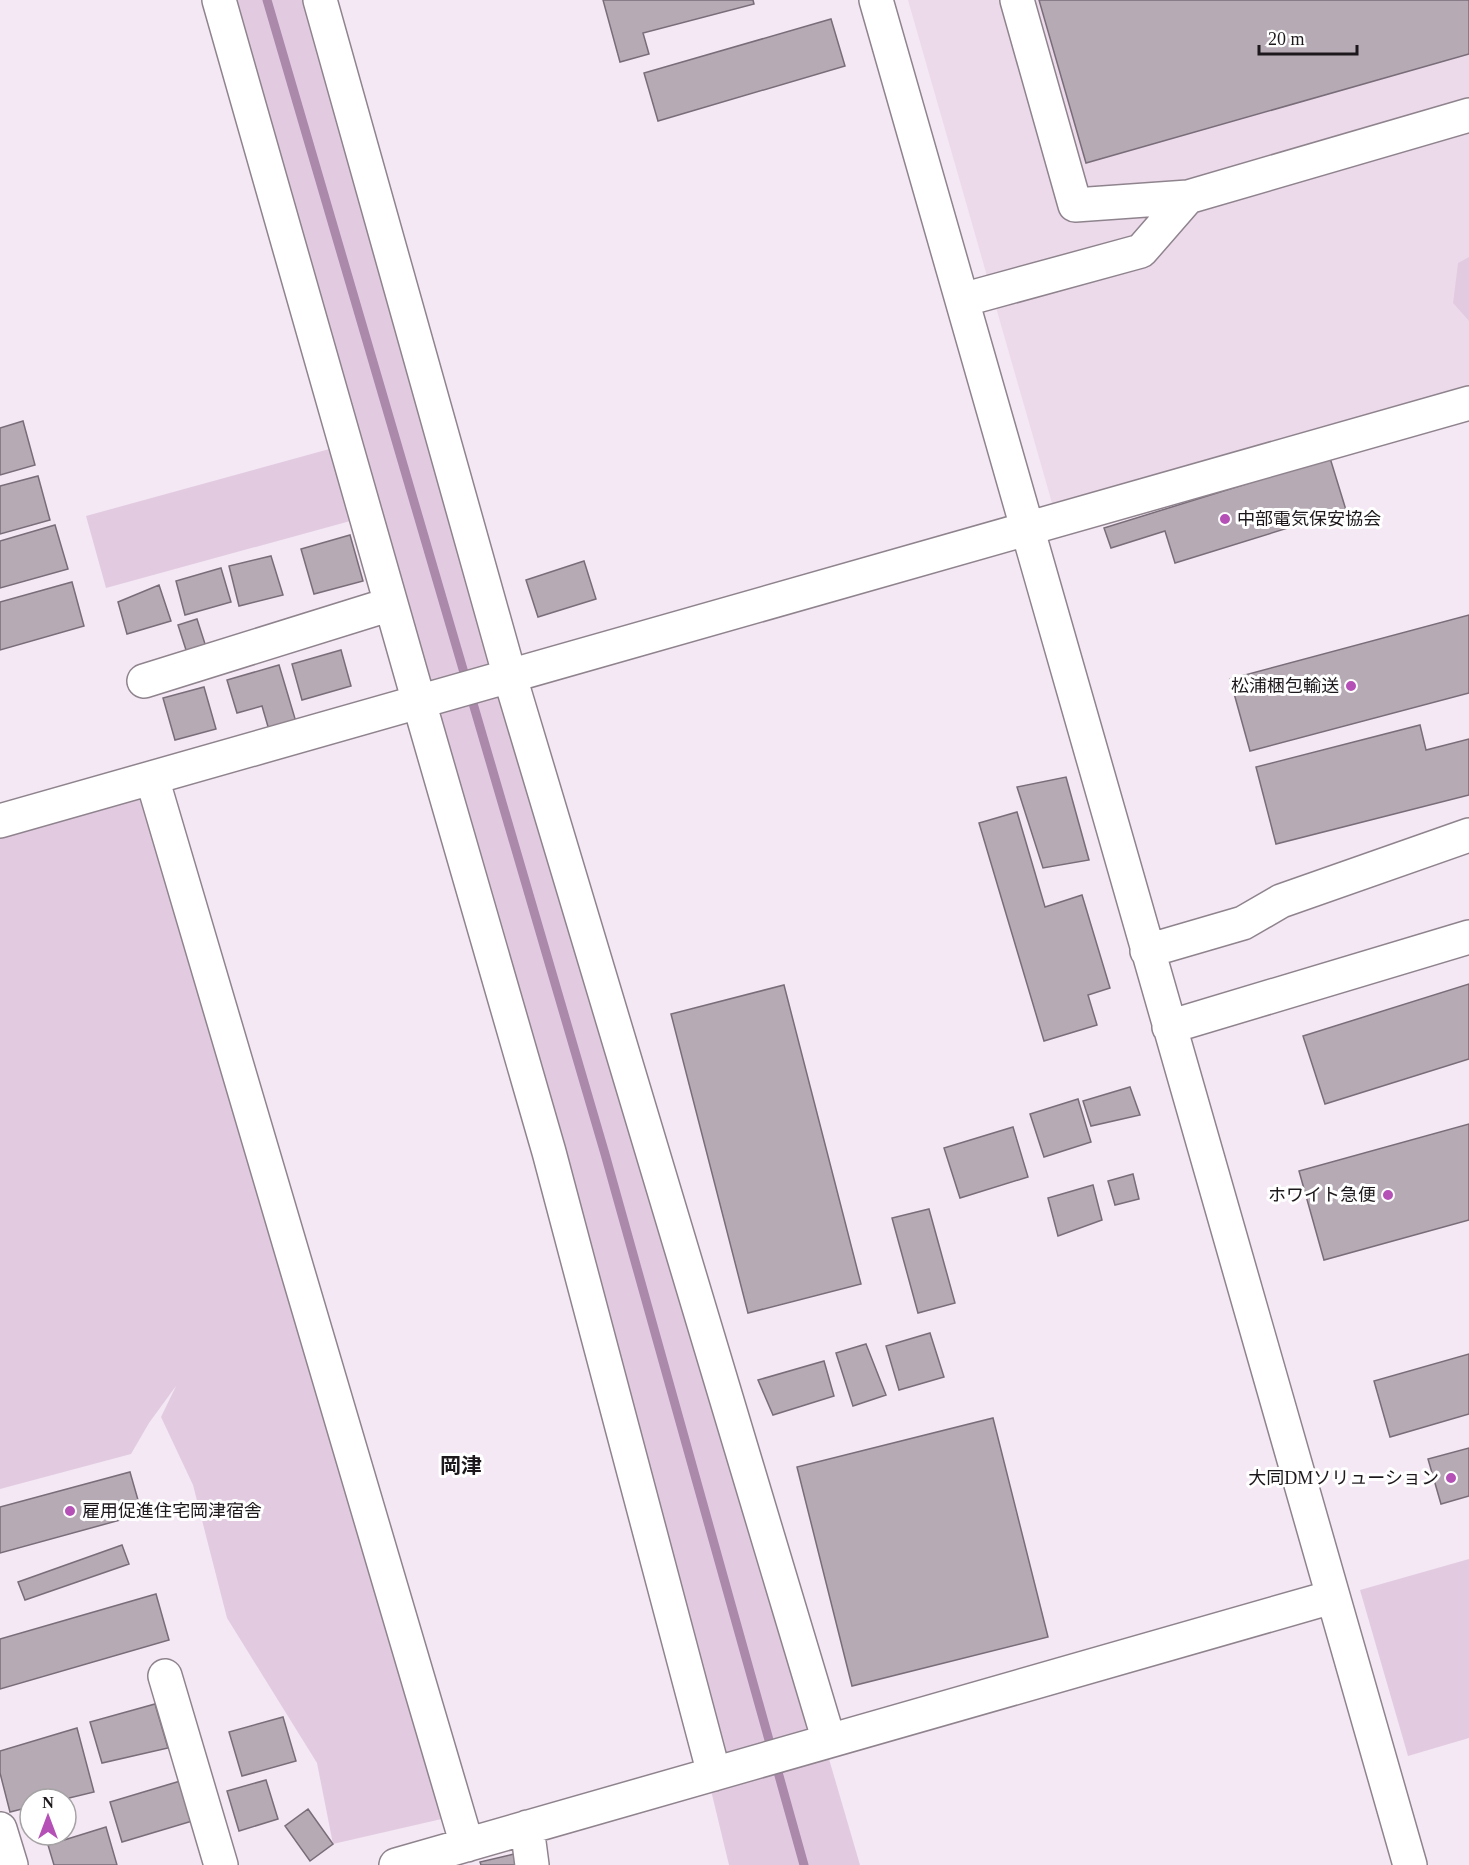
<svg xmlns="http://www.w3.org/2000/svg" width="1469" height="1865" font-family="'Times New Roman','Noto Sans JP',serif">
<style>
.built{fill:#ecdaeb}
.green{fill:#e2cbe1}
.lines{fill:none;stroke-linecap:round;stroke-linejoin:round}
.stream{stroke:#ab89ab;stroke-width:9}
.building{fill:#b6aab5;stroke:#786d78;stroke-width:1.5}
.minor-casing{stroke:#8f848e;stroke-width:36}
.minor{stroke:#fff;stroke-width:33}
.poi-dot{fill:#b450b6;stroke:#fff;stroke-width:2}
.labels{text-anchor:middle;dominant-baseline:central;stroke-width:6;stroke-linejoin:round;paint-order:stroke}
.poi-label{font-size:18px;fill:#1d181c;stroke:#fff;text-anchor:end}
.quarter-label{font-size:21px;font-weight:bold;fill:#1d181c;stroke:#fff}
</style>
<rect width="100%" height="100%" fill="#f4e8f4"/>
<path class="built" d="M 908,0 L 1469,0 L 1469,395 L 1056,517 Z"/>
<path class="green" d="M 223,0 L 320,0 L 435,410 L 860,1865 L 729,1865 L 639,1492 Z
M 1469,257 L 1469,321 L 1453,303 L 1458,263 Z
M 333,448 L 354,520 L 106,588 L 86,516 Z
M 148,788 L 459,1815 L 333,1844 L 317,1763 L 227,1618 L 193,1485 L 161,1417 L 176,1386 L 149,1423 L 131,1454 L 0,1489 L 0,828 Z
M 1469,1559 L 1469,1738 L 1408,1756 L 1360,1590 Z"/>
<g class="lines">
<path class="stream" d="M 267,0 L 605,1154 L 804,1865"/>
</g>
<path class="building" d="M 603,0 L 753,0 L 754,4 L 643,33 L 649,54 L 620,62 Z
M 1039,0 L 1469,0 L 1469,54 L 1086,163 Z
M 831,19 L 845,66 L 658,121 L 644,73 Z
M 23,421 L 35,465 L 0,475 L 0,428 Z
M 1330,458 L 1346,510 L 1175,563 L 1165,531 L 1111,548 L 1104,528 Z
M 38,476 L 50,520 L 0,534 L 0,486 Z
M 55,525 L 68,569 L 0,588 L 0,541 Z
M 350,535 L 363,581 L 314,594 L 301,549 Z
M 271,556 L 283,595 L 239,606 L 229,566 Z
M 584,561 L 596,599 L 538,617 L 526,580 Z
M 221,568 L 231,602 L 185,615 L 176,581 Z
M 72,582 L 84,626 L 0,650 L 0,602 Z
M 159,585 L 171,621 L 127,634 L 118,602 Z
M 1469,615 L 1469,693 L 1250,751 L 1230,679 Z
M 197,619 L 206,647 L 187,653 L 178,625 Z
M 341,650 L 351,686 L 302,700 L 292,664 Z
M 279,665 L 296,722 L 269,730 L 262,706 L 237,713 L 227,680 Z
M 204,687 L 216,729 L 175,740 L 163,698 Z
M 1420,725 L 1426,750 L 1469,739 L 1469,795 L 1276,844 L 1256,767 Z
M 1066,777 L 1089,860 L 1043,868 L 1017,787 Z
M 1017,812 L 1045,907 L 1082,895 L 1110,988 L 1088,995 L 1097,1025 L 1044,1041 L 979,823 Z
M 1469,984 L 1469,1059 L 1325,1104 L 1303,1036 Z
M 784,985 L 861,1284 L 748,1313 L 671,1014 Z
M 1130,1087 L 1140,1115 L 1091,1126 L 1083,1101 Z
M 1078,1099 L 1091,1142 L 1044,1157 L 1030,1114 Z
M 1469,1124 L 1469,1220 L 1324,1260 L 1299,1171 Z
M 1013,1127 L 1028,1177 L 960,1198 L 944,1148 Z
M 1133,1174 L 1139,1199 L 1115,1205 L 1108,1181 Z
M 1093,1185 L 1102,1220 L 1058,1236 L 1048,1198 Z
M 929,1209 L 955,1303 L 918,1313 L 892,1218 Z
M 930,1333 L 944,1377 L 899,1390 L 886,1346 Z
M 866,1344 L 886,1395 L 853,1406 L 836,1353 Z
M 1469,1354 L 1469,1414 L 1390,1437 L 1374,1381 Z
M 824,1361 L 834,1396 L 773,1415 L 758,1380 Z
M 993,1418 L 1048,1637 L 852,1686 L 797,1467 Z
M 1469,1448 L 1469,1496 L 1441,1504 L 1428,1459 Z
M 130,1472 L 142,1514 L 0,1553 L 0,1507 Z
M 122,1545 L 129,1564 L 25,1600 L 18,1582 Z
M 156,1594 L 169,1640 L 0,1689 L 0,1639 Z
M 155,1704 L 168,1748 L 102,1763 L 90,1722 Z
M 283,1717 L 296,1761 L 242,1776 L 229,1732 Z
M 77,1728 L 94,1792 L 65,1799 L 30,1799 L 30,1807 L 10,1812 L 0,1773 L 0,1751 Z
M 187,1779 L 199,1819 L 122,1842 L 110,1802 Z
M 266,1780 L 278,1819 L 239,1831 L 227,1791 Z
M 308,1809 L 333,1844 L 310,1861 L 285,1826 Z
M 106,1827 L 117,1865 L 54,1865 L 48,1845 Z
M 514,1854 L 516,1865 L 481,1865 L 480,1862 Z"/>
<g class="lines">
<g class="minor-casing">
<path id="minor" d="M 219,0 L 419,702 L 549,1152 L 714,1774
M 320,0 L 510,677 L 829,1741
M 876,0 L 1410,1865
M 1017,0 L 1075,205 L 1188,197 L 1469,115
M 962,300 L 1141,251 L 1188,197
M 144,681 L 391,604
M 152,778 L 467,1845
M 0,821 L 1469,403
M 1147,951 L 1243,923 L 1281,901 L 1469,835
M 1169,1027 L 1469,937
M 165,1676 L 221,1865
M 527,1827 L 532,1865
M 0,1829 L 11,1865
M 396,1865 L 1332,1597"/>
</g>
<use href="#minor" class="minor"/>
</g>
<g class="poi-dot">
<circle cx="1225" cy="519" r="6"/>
<circle cx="1351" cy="686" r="6"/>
<circle cx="1388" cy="1195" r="6"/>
<circle cx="1451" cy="1478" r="6"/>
<circle cx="70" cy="1511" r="6"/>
</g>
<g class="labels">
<g class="poi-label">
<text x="1237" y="519" text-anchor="start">中部電気保安協会</text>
<text x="1339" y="686">松浦梱包輸送</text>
<text x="1376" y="1195">ホワイト急便</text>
<text x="1439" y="1478">大同DMソリューション</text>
<text x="82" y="1511" text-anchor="start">雇用促進住宅岡津宿舎</text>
</g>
<g class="quarter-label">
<text x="461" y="1466">岡津</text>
</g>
</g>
<g transform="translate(48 1817)"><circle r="28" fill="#ffffff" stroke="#a5a3a4" stroke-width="1.5"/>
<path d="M0-4.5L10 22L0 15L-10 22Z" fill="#b450b6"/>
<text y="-9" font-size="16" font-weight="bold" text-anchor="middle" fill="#1d181c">N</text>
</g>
<path d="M1259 45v9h98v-9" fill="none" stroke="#1d181c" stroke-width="3"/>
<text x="1268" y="45" font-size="18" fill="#1d181c" stroke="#ffffff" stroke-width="4.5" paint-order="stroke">20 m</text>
</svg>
